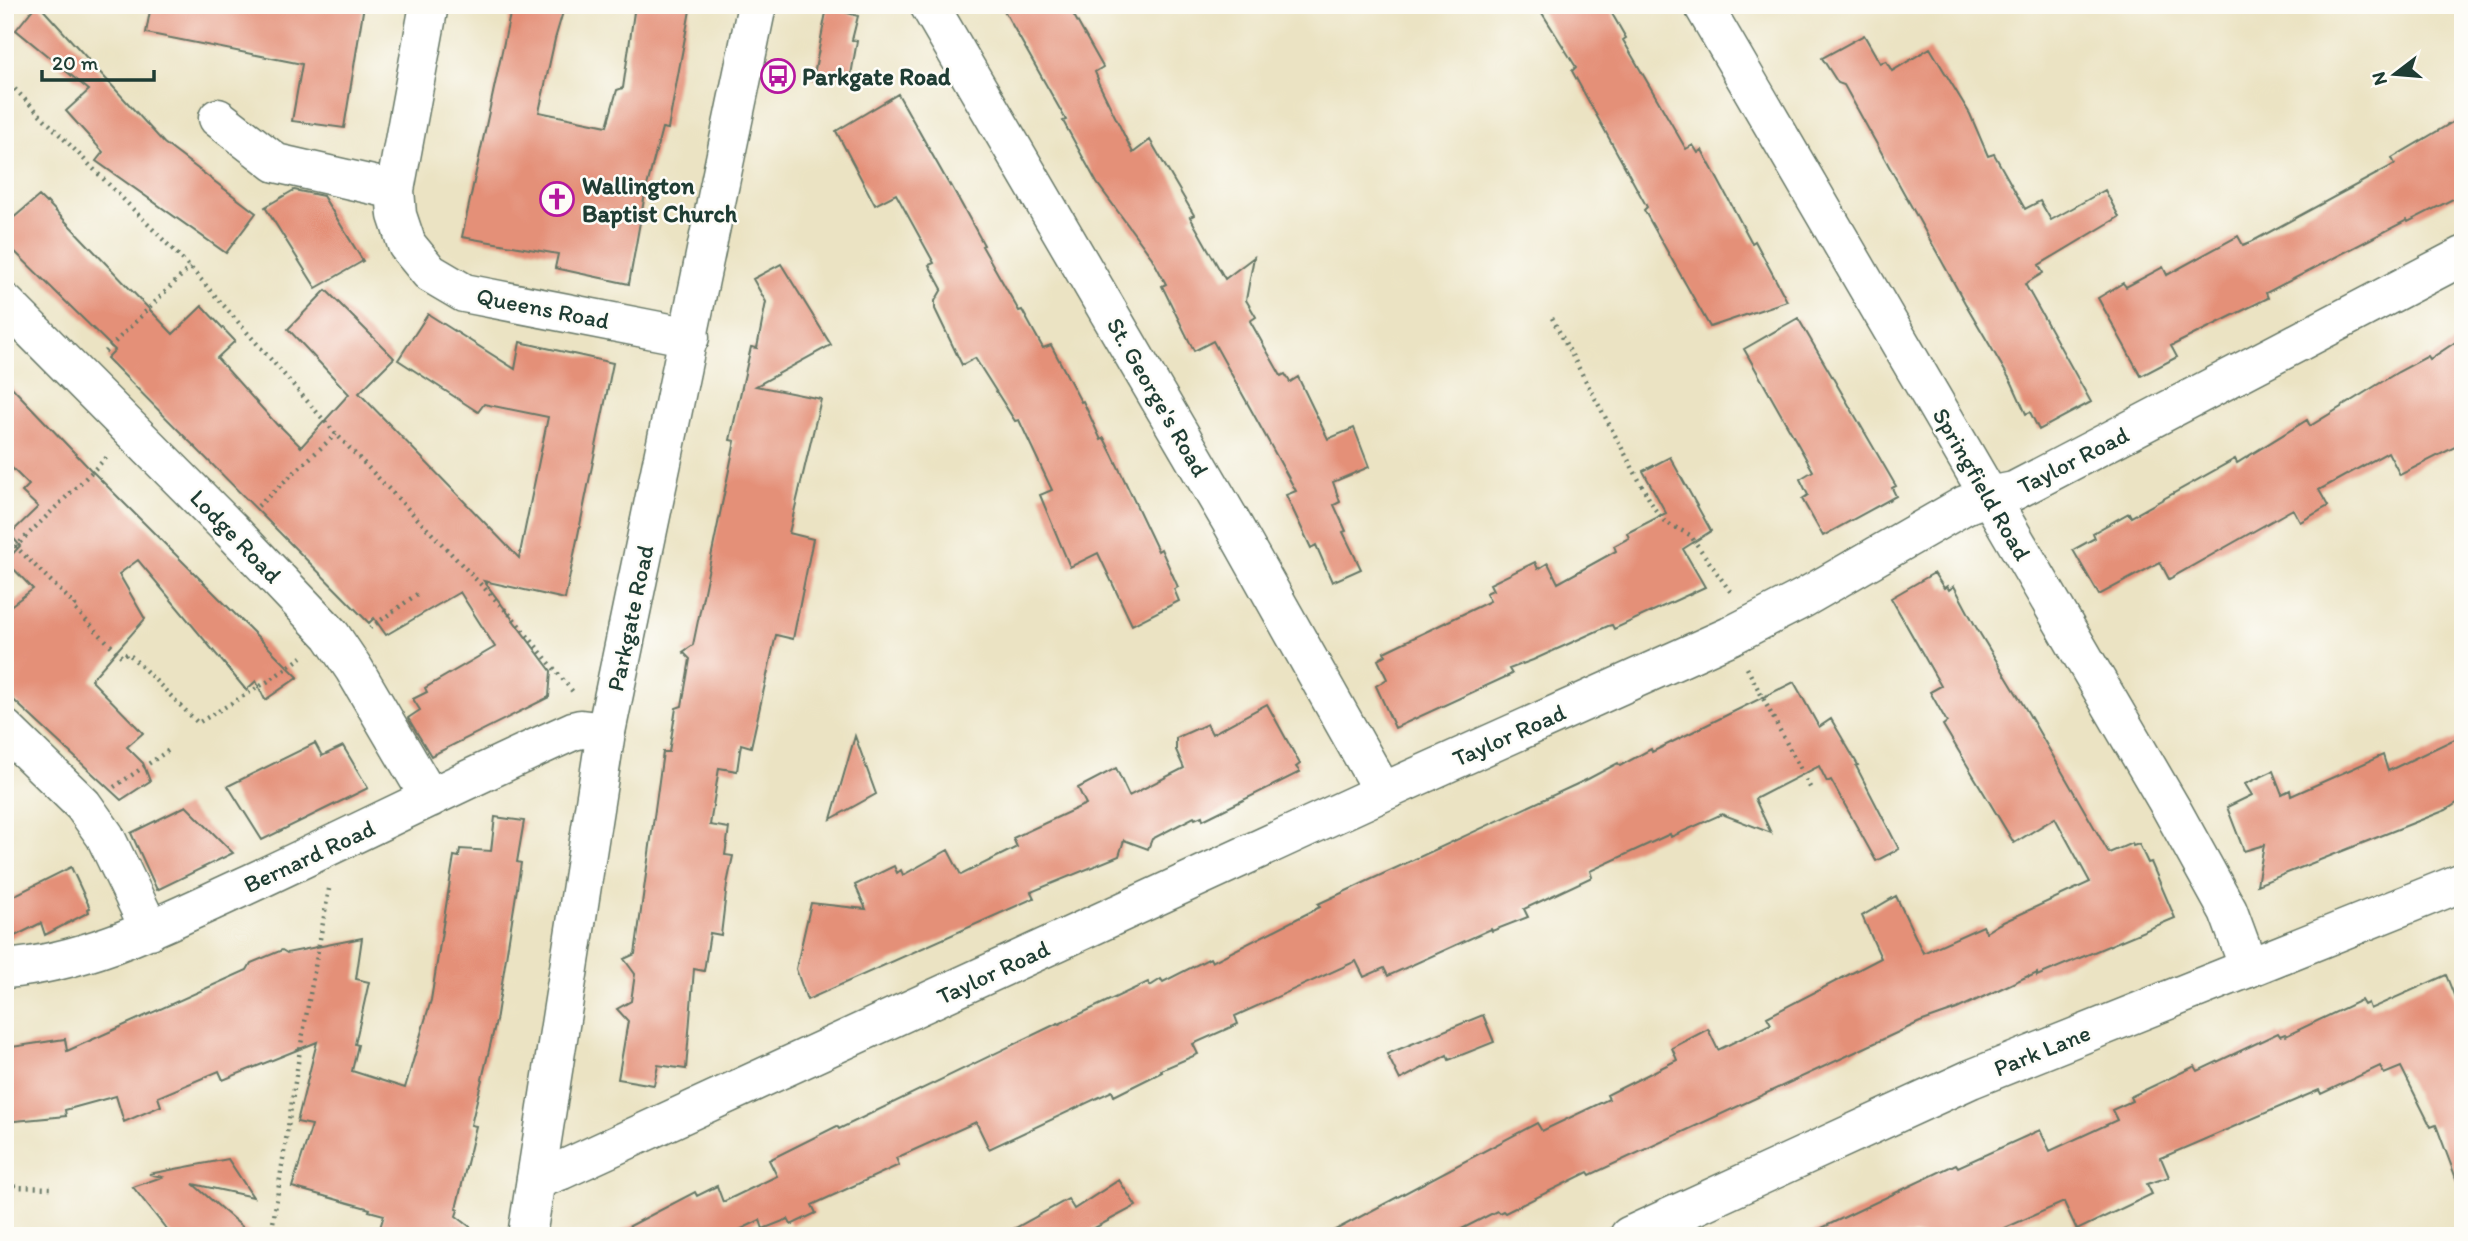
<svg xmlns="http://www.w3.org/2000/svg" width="2468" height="1241" font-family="Itim,sans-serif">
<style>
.building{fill:#e49078}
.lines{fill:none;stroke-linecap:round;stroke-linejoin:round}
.minor-casing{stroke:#676;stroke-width:41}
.tertiary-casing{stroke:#676;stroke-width:41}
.secondary-casing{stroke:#676;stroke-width:41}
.path{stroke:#676;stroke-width:4.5;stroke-dasharray:2 5;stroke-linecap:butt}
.minor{stroke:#fff;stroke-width:38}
.tertiary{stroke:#fff;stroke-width:38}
.secondary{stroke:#fff;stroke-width:38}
.labels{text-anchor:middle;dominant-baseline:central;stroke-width:5;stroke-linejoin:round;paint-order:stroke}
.poi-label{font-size:24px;font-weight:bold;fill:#1f3d34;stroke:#fdfcf7;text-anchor:start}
.street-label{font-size:24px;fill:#1f3d34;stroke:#fdfcf7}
</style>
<rect width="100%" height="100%" fill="#fdfcf7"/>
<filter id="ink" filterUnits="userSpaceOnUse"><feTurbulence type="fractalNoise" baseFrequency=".0143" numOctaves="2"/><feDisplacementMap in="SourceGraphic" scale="14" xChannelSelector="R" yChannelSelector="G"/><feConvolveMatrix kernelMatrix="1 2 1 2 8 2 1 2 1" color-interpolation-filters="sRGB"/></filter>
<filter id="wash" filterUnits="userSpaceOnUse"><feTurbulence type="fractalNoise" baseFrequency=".00686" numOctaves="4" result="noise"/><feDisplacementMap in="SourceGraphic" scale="28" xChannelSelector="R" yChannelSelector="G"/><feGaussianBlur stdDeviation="1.57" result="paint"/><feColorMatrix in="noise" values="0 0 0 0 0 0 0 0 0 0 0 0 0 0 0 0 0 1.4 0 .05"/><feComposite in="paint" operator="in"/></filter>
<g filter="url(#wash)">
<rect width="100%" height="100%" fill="#ebe3c3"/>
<g id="blocks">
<path class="building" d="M 36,5 L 39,5 L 164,143 L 256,213 L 226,253 L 96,161 L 103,152 L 66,111 L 89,90 L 16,30 Z
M 151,5 L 364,5 L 344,128 L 292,121 L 302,64 L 146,33 Z
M 512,5 L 565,5 L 555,39 L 539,112 L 607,126 L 617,90 L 623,88 L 635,5 L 691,5 L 668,129 L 662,128 L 645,194 L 629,284 L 555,268 L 558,254 L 462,237 Z
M 1001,5 L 1068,5 L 1103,67 L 1095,72 L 1098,79 L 1097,80 L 1133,153 L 1150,140 L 1194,215 L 1190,217 L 1225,279 L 1254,257 L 1246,300 L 1256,317 L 1250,321 L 1281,376 L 1285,374 L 1290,382 L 1298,377 L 1328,439 L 1354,428 L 1369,467 L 1333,482 L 1340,502 L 1334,505 L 1346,531 L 1343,532 L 1361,569 L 1332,582 L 1316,545 L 1311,548 L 1286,495 L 1296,491 L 1213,341 L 1194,351 L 1162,286 L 1166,284 L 1152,258 L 1097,183 L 1063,121 L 1066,120 Z
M 1537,5 L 1607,5 L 1626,38 L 1623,40 L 1686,149 L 1693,145 L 1698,153 L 1702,150 L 1752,243 L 1755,241 L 1787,301 L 1710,327 L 1644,210 L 1647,207 L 1572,71 L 1576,67 Z
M 827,7 L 858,16 L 852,40 L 857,41 L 851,75 L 813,80 Z
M 1864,35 L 1880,63 L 1886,61 L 1892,71 L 1930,48 L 1970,114 L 1988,156 L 1994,154 L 2025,209 L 2040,201 L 2051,220 L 2105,190 L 2119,217 L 2039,265 L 2043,273 L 2025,284 L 2091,402 L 2039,430 L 2030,412 L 2026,414 L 2012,383 L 1965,303 L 1844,85 L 1838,83 L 1822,58 Z
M 898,94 L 950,186 L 951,185 L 984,245 L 982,246 L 1019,311 L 1022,310 L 1043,348 L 1051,345 L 1081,402 L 1083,401 L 1101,440 L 1104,438 L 1113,456 L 1158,551 L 1161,549 L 1178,587 L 1174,589 L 1179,601 L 1132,625 L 1098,553 L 1070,567 L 1040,495 L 1052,490 L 1019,420 L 1015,421 L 975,358 L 962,365 L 935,309 L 935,301 L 942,289 L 929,265 L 934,263 L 896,194 L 875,205 L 836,131 Z
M 2463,116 L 2463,194 L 2408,222 L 2407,220 L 2266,293 L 2268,298 L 2171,346 L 2177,357 L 2141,376 L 2098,298 L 2123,283 L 2126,287 L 2163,267 L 2167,275 L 2238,236 L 2243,245 L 2253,241 L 2395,164 L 2392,158 Z
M 294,190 L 323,196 L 363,261 L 316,288 L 265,207 Z
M 39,196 L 46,203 L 47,202 L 173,334 L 202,306 L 235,341 L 217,358 L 278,426 L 279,425 L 301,447 L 349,394 L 288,329 L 326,290 L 394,358 L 359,393 L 519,558 L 548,417 L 484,404 L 478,412 L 398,360 L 428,314 L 515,369 L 520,342 L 613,363 L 565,599 L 484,581 L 551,671 L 549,697 L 431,756 L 408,718 L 420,710 L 413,699 L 427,692 L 425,688 L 495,647 L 460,592 L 386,635 L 374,618 L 369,623 L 107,358 L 115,350 L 5,242 L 5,225 Z
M 781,264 L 831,345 L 756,386 L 821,399 L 789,533 L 813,539 L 793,639 L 776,635 L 751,747 L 741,744 L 737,771 L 719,768 L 710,825 L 729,828 L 725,855 L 733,856 L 727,884 L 721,935 L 710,933 L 704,971 L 694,969 L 686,1069 L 658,1065 L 654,1085 L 618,1079 L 628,1021 L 617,1009 L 631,1001 L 635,974 L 624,959 L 635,954 L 663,752 L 669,752 L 676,708 L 682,706 L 690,659 L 683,652 L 693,645 L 735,441 L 730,440 L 751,347 L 757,348 L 766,302 L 753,279 Z
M 1798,318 L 1896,486 L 1892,488 L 1896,496 L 1823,536 L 1802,499 L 1808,495 L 1800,479 L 1813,471 L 1744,349 Z
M 2463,337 L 2463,443 L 2400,475 L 2388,452 L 2319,490 L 2328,506 L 2300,522 L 2293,509 L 2169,579 L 2160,562 L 2099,595 L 2073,550 L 2095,538 L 2093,533 L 2129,513 L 2131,517 L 2235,459 L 2237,463 L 2307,420 L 2310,426 L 2398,372 L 2428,356 L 2430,359 Z
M 5,380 L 90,469 L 298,677 L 265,700 L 256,681 L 246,690 L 138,560 L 119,574 L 145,619 L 91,680 L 143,733 L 127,747 L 143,763 L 150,781 L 121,800 L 5,692 L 5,610 L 33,589 L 6,561 L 20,546 L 10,534 L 38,507 L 22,492 L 29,485 L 5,461 Z
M 1670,457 L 1711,531 L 1683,549 L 1705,587 L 1614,629 L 1612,625 L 1608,626 L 1533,660 L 1509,669 L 1512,674 L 1395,728 L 1376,686 L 1387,679 L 1378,660 L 1386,655 L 1384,652 L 1490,601 L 1486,593 L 1493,590 L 1490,584 L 1535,562 L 1538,569 L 1548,563 L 1558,583 L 1616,551 L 1614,546 L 1629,538 L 1627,533 L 1666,513 L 1643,471 Z
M 1934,573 L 1944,588 L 1947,586 L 1949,590 L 1954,586 L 1976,627 L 2027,711 L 2109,853 L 2132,843 L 2133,846 L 2139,844 L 2148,863 L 2151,862 L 2175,918 L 2037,976 L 2037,973 L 2029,977 L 2028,976 L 1957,1009 L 1920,1022 L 1590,1175 L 1588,1172 L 1505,1213 L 1503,1211 L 1499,1213 L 1497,1211 L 1448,1236 L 1324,1236 L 1537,1123 L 1542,1131 L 1609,1099 L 1607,1095 L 1677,1060 L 1672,1048 L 1708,1029 L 1718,1050 L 1771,1024 L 1767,1017 L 1881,958 L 1862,916 L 1896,896 L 1923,953 L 1983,926 L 1986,932 L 1999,924 L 2090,882 L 2055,818 L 2014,843 L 1943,725 L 1947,722 L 1930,692 L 1941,686 L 1891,598 Z
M 1794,682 L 1819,727 L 1831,719 L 1858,765 L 1856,766 L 1899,849 L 1876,861 L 1831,780 L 1827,782 L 1819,766 L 1755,799 L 1771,833 L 1722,814 L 1671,837 L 1670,834 L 1590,871 L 1592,877 L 1524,909 L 1528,917 L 1492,931 L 1491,929 L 1388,976 L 1384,968 L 1364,977 L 1356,961 L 1235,1016 L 1238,1024 L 1193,1044 L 1198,1054 L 1161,1070 L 1162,1072 L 1114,1096 L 1112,1091 L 989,1149 L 976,1122 L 896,1158 L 899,1165 L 812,1205 L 816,1213 L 791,1225 L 788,1219 L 763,1229 L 760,1220 L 727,1236 L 611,1236 L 695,1192 L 697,1196 L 717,1186 L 723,1202 L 777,1176 L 769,1160 L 837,1126 L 839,1129 L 1058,1023 L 1059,1024 L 1148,982 L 1150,986 L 1161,979 L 1163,982 L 1210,958 L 1212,962 L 1320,907 L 1318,904 L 1588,779 L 1618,763 L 1620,766 L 1651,749 L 1652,752 Z
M 1267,704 L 1300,764 L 1296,767 L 1300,772 L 1203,820 L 1202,816 L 1195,819 L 1194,817 L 1152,839 L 1148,849 L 1124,840 L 1119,856 L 1031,892 L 1034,898 L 807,1000 L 796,969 L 811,903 L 866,909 L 855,885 L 894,866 L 897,873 L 901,870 L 903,875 L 948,850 L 961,875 L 1017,847 L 1013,838 L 1086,804 L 1078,788 L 1116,768 L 1129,796 L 1184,768 L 1176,750 L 1176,738 L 1207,724 L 1212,734 Z
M 2463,735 L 2463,799 L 2446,810 L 2257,885 L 2264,845 L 2244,851 L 2227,807 L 2252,795 L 2245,784 L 2273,771 L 2282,794 L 2290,790 L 2291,796 L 2383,755 L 2388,771 Z
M 855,736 L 876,794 L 831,819 Z
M 315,743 L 322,756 L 343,746 L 368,788 L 262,840 L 228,786 Z
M 186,806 L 233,853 L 157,890 L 131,833 Z
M 495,817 L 524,821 L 517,862 L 521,863 L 496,1021 L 471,1125 L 476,1126 L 456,1209 L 458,1210 L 456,1216 L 482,1236 L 398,1236 L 379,1231 L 384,1215 L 369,1211 L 370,1209 L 292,1187 L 312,1125 L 297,1122 L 317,1042 L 223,1080 L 219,1071 L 158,1097 L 161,1106 L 124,1122 L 116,1096 L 65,1110 L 66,1116 L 5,1122 L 5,1048 L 65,1039 L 67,1051 L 247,970 L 251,963 L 282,950 L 287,953 L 362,938 L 356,979 L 369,982 L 355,1044 L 358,1045 L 352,1071 L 405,1088 L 431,1000 L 454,856 L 459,857 L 460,849 L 491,851 Z
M 71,867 L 90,908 L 88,909 L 89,912 L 45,935 L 41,923 L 5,941 L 5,900 Z
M 2446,975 L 2463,1018 L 2463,1188 L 2460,1189 L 2436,1125 L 2431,1127 L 2401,1067 L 2384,1074 L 2380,1066 L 2321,1094 L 2319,1090 L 2161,1158 L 2169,1177 L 2147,1184 L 2152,1194 L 2077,1230 L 2064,1202 L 1987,1236 L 1805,1236 L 1956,1164 L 1958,1167 L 2040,1130 L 2050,1151 L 2117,1120 L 2112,1110 L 2132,1101 L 2130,1097 L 2195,1066 L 2198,1071 L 2278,1033 L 2280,1036 L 2285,1034 L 2286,1036 L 2361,1000 L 2364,1005 L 2368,1003 L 2370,1009 Z
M 1483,1015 L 1494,1042 L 1449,1060 L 1447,1055 L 1400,1080 L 1387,1054 Z
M 228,1159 L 253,1197 L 193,1184 L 253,1236 L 172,1236 L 133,1187 L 162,1177 L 149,1174 Z
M 1119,1180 L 1136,1206 L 1087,1232 L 1089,1236 L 1001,1236 L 1068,1199 L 1074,1209 Z"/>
</g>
</g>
<g filter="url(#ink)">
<use href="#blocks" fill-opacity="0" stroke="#676" stroke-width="2"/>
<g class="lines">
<g class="minor-casing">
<path id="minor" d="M 429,5 L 395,190 L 397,215 L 407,245 L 430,273 L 464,293 L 690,337
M 929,5 L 1233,525 L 1383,792
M 1703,5 L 2171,808 L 2228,911 L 2249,968
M 218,118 L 276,163 L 395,190
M 5,303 L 232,531 L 331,635 L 354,669 L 430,798
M 5,729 L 83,805 L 105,836 L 150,930
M 5,969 C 92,962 168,921 245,886 C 355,835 463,780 573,731 L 581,729 L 606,732
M 536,1180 L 562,1170 L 1383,792 L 1730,636 L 1802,599 L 1965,505 L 1989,496 L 2014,491 L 2463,256"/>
</g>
<g class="tertiary-casing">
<path id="tertiary" d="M 527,1236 L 606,732 L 757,5"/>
</g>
<g class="secondary-casing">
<path id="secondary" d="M 1629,1236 L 1971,1079 L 2463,882"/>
</g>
<path class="path" d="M 5,79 L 190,267 L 336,434 L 514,619 L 573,692
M 1552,318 L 1654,508 L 1665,522 L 1690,535 L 1732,594
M 105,352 L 190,267
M 258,506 L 336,434
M 5,536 L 75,605 L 73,607 L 122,657 L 128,653 L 198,723 L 267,682 L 302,657
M 5,557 L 107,457
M 370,628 L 420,592
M 1747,668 L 1812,791
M 114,787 L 169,750
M 5,1175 L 16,1187 L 52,1188
M 271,1236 L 300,1050 L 329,889"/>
<use href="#minor" class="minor"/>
<use href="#tertiary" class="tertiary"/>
<use href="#secondary" class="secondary"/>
</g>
</g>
<defs>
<g id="bus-ring" transform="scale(1.75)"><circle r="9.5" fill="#fdfcf7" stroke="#b5179e" stroke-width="1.5"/><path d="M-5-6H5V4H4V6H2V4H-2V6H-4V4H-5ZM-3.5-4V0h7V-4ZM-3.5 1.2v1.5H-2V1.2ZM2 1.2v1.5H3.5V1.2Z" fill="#b5179e"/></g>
<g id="church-ring" transform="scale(1.75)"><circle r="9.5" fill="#fdfcf7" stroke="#b5179e" stroke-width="1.5"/><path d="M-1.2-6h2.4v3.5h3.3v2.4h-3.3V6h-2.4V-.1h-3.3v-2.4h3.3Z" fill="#b5179e"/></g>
</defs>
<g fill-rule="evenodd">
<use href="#bus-ring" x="778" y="76"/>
<use href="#church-ring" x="557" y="199"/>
</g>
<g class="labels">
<g class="poi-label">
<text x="802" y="76">Parkgate Road</text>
<text x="582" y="185">Wallington<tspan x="582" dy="28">Baptist Church</tspan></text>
</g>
<g class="street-label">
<text transform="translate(543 308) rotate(11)">Queens Road</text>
<text transform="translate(1158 397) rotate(60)">St. George's Road</text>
<text transform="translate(2073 460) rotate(-27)">Taylor Road</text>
<text transform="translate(1982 484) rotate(60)">Springfield Road</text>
<text transform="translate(236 536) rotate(46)">Lodge Road</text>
<text transform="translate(630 618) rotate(-78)">Parkgate Road</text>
<text transform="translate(1509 735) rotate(-24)">Taylor Road</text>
<text transform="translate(309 856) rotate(-25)">Bernard Road</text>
<text transform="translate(993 972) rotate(-25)">Taylor Road</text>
<text transform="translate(2042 1050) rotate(-22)">Park Lane</text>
</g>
</g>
<rect width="2468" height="1241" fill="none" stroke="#fdfcf7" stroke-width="28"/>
<g transform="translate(2395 74) rotate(254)" stroke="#fdfcf7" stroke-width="5" paint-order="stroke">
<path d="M0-5L12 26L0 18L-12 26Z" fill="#1f3d34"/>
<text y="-10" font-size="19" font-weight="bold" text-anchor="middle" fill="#1f3d34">N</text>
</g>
<path d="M42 70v10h112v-10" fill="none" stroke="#1f3d34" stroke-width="3.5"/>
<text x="52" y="70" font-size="21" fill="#1f3d34" stroke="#fdfcf7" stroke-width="5" paint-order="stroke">20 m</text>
</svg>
